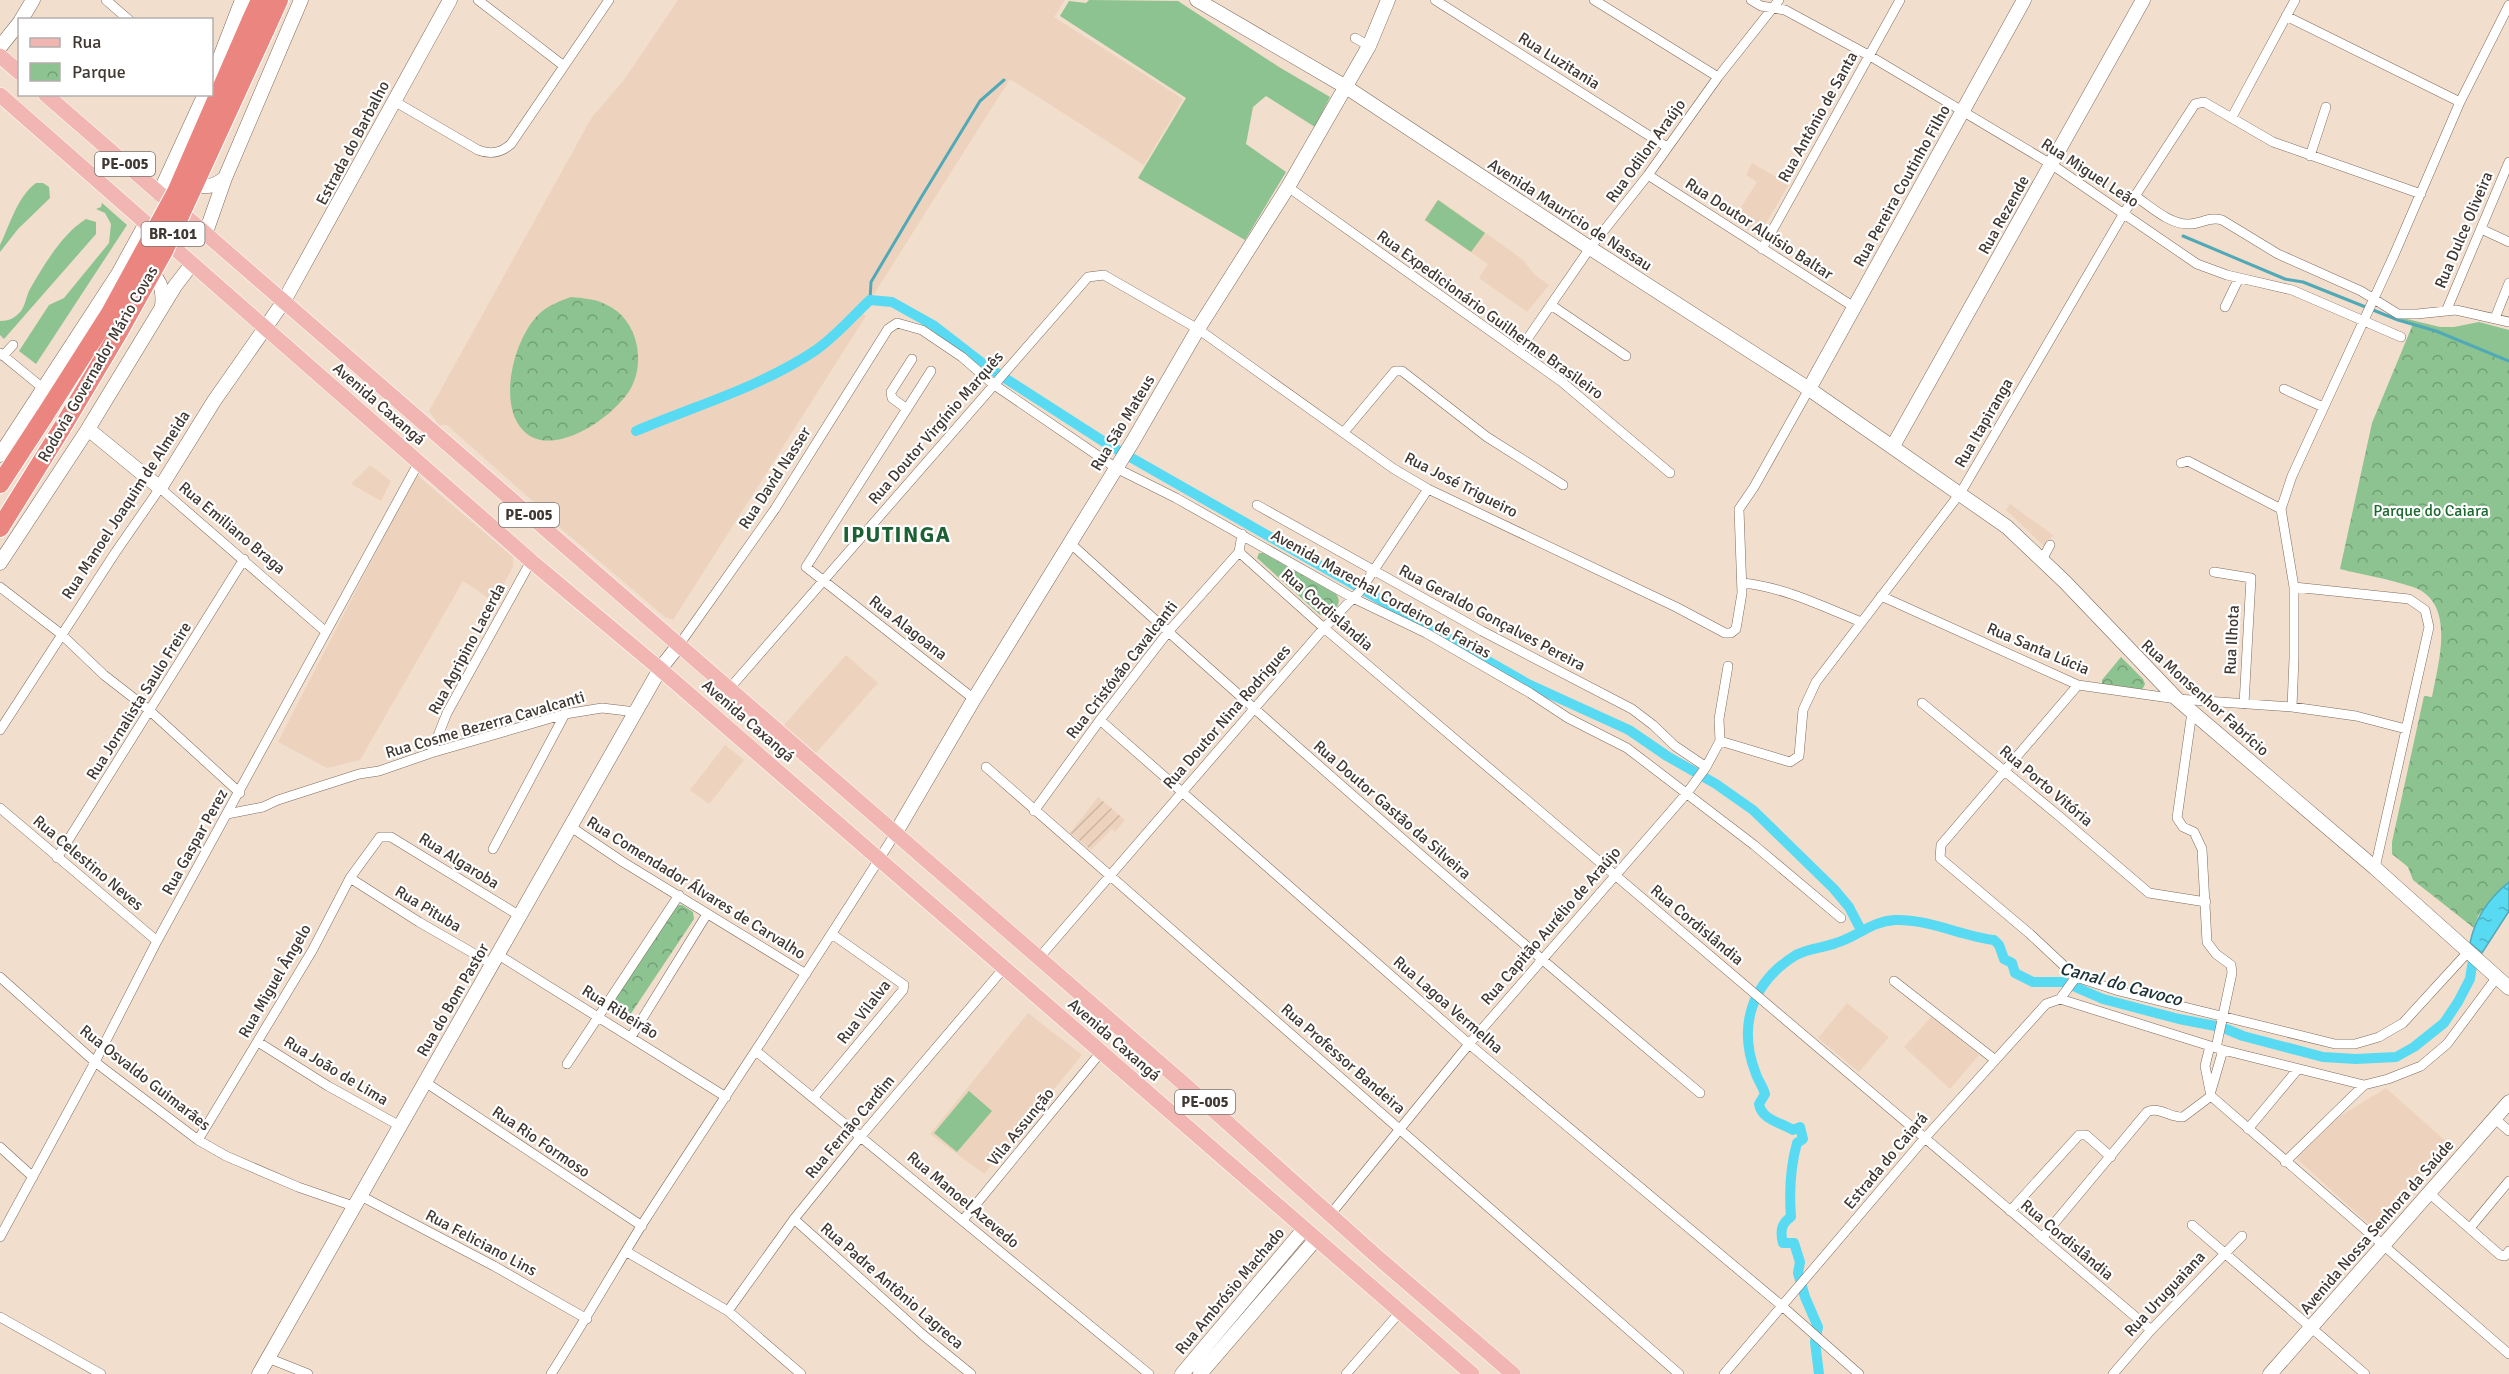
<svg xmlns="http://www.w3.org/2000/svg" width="2509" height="1374" font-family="Signika,sans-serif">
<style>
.built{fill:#edd3bd}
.industrial{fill:url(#industrial-furrows)}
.green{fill:#8cc391}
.park{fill:url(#park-crowns)}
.water{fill:url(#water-ripples);stroke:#51a9b8;stroke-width:1.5}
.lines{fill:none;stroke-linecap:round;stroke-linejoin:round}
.stream{stroke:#51a9b8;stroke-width:3}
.canal{stroke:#58daf2;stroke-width:10}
.street-casing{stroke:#7d6b5c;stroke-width:10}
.secondary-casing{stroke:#7d6b5c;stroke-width:15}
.primary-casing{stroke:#fff;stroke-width:16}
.highway-casing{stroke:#fff;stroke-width:20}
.street{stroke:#fff;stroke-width:9}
.secondary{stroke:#fff;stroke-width:14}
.primary{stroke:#f2b6b2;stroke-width:15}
.highway{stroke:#ea857f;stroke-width:18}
.highway-bridge-casing{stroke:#fff;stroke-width:20;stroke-linecap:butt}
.highway-bridge{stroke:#ea857f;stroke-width:18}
.labels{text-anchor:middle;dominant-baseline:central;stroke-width:4.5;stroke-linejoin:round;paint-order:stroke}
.shield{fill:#fff;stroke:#797470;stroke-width:1.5}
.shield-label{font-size:15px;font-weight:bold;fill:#403832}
.street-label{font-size:16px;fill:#403832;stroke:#fff}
.park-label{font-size:16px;fill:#1c682d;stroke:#fff}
.water-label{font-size:18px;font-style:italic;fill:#193034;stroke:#fff}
.district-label{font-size:22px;font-weight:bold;letter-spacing:1.5px;fill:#1c6033;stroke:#fff}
</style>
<defs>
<pattern id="industrial-furrows" width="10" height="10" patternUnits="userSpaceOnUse" patternTransform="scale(1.5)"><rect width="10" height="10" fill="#edd3bd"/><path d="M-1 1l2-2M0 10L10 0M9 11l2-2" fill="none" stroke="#ccb6a3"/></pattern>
<pattern id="park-crowns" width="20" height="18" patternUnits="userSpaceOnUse" patternTransform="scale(1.5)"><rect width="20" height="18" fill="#8cc391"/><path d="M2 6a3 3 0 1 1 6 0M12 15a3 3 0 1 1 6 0" fill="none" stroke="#749f77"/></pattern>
<pattern id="water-ripples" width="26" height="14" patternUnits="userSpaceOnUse" patternTransform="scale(1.5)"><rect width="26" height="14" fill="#58daf2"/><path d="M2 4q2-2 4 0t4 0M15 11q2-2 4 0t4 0" fill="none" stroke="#4ab2c5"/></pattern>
</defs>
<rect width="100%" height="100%" fill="#f2decd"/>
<path class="built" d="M 678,0 L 1065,0 L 1054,17 L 1183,99 L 1144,165 L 1010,79 L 862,313 L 866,316 L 673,620 L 665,617 L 559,527 L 555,521 L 447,425 L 439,425 L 429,411 L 592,117 L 624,80 Z
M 1752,163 L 1789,184 L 1759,235 L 1757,236 L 1733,220 L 1757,182 L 1746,175 Z
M 1438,199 L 1522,259 L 1535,275 L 1549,285 L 1527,312 L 1479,278 L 1488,264 L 1424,220 Z
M 370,465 L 391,481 L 381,501 L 351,484 Z
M 416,474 L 513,557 L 513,567 L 494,602 L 463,581 L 360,760 L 327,768 L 278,742 Z
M 2010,504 L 2053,535 L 2046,548 L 2006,510 Z
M 846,655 L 878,683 L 816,753 L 784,725 Z
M 725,745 L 744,760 L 709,804 L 690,790 Z
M 1847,1003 L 1889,1037 L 1859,1072 L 1818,1038 Z
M 1028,1013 L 1082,1055 L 984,1174 L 930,1134 Z
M 1932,1016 L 1979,1055 L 1950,1089 L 1904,1047 Z
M 2386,1088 L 2449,1144 L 2390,1209 L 2388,1208 L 2373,1228 L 2295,1157 L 2332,1121 Z"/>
<path class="industrial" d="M 1098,797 L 1125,820 L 1115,832 L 1112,829 L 1091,850 L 1070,833 Z"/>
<path class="green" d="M 1089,0 L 1178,1 L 1279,67 L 1330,97 L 1315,127 L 1266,96 L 1253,107 L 1246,144 L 1286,172 L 1245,240 L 1138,178 L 1186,98 L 1060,16 L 1069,1 L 1086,3 Z
M 36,183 L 43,183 L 49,187 L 50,198 L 18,229 L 0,252 L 0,245 C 10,225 17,197 36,183 Z
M 1438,200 L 1485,233 L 1471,252 L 1425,220 Z
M 102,203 L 127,225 L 36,364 L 19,351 L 49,305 L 64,298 L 109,243 L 111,224 L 105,213 L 96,209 L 101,207 Z
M 86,219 L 96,222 L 96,234 L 4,339 L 0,335 L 0,321 C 9,321 15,318 21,311 C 26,304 26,296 30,289 C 44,265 62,234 86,219 Z
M 2378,312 L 2440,327 L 2454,327 L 2479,322 L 2509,330 L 2509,361 L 2436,331 Z
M 969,1091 L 992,1111 L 957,1152 L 934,1133 Z"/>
<path class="park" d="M 571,297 C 583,298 596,299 607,305 C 637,319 646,360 631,388 C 615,417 549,463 521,428 C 498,400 515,337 539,314 C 549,305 560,301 571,297 Z
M 2413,324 L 2436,331 L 2509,361 L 2509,882 L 2478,916 L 2474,928 L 2413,880 L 2408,867 L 2392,854 L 2392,842 L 2424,696 L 2432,697 C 2438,664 2457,602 2413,587 C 2389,579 2364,575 2340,569 L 2372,423 Z
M 1259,553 L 1263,553 L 1336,594 C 1343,603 1335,609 1329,616 L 1320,615 L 1257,558 Z
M 2121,657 L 2143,679 L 2145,684 L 2142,690 L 2102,685 L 2102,680 Z
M 677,905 L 682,905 L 693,912 L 694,919 L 628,1018 L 620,1020 L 608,1009 Z"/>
<path class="water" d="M 2509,882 L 2509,911 L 2482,953 L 2470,943 C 2475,918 2489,898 2509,882 Z"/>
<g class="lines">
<path class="stream" d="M 2183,236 L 2285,279 L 2303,282 L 2398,320 L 2436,331 L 2509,361
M 870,300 L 871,282 L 922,196 L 980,101 L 1004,80"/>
<path class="canal" d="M 636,431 C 697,405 761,387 816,350 C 836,336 853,316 870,300 L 892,302 L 933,325 L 986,366 L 1109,445 L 1528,684 L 1629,730 L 1667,756 L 1716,784 L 1753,810 L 1834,889 L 1849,907 L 1861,930
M 1819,1374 L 1815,1342 L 1818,1327 L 1805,1297 L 1798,1273 L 1800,1262 L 1794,1243 L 1783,1243 C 1780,1232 1781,1223 1791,1217 C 1789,1191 1790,1168 1797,1143 L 1803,1139 L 1800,1127 L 1793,1130 C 1780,1122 1762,1120 1759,1104 L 1765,1094 C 1763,1087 1758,1080 1756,1074 C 1737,1026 1752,982 1796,955 C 1809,948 1823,948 1836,943 C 1857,937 1872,921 1895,920 C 1929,919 1961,936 1994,940 L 1999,945 L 2004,959 L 2012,963 L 2015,973 L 2033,982 L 2064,982 L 2103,999 L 2179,1019 L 2221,1027 L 2243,1036 L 2323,1057 L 2356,1059 L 2396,1057 L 2414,1047 L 2444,1023 L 2458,1002 L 2470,979 L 2474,953"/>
<g class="street-casing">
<path id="street" d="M 106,0 L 129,20
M 478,0 L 564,66
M 1435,0 L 1667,147
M 1594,0 L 1718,77
M 1751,0 L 1761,6 L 1785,10 L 1870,56 L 2051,164 L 2197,264 L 2227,275 L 2292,290 L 2401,337
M 2286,16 L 2460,102
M 1355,38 L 1369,46
M 394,101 L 478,150 C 491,155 501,153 511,144 L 609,0
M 2232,117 L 2295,0
M 2310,156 L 2326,107
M 1648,175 L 1854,307
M 1288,187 L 1562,382 L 1670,473
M 2135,196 C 2150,206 2170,225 2189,224 C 2201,224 2210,216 2222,220 L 2278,254 L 2361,291 L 2398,314 L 2417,314 L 2456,310 L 2509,322
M 2481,229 L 2509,242
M 1762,249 L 1900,0
M 1551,305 L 1626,356
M 2225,307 L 2239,278
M 2447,309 L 2509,162
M 2495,318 L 2509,283
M 1519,351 L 1590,248 L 1648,175 L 1718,77 L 1779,0
M 0,353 L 44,389
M 3,356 L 13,345
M 931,371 L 806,567 L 974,699
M 2284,389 L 2323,407
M 907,409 L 892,398 L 891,392 L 912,359
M 1344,432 L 1395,371 L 1402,371 L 1487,437 L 1563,485
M 2181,463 L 2188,461 L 2281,509
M 1257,505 L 1482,631 L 1632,709 L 1653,725 L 1675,746 L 1706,767
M 1242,534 L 1239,552 L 1324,628 L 2151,1330
M 1070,543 C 1277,731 1486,914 1700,1093
M 2042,560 L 2050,545
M 2214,572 L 2251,578 L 2244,704
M 1742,583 C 1784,587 1822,606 1861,622
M 0,587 L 61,634 L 104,675 L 149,710 L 240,793
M 2294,587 L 2409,599 L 2425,610 L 2429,627 L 2375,868
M 1881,596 L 2078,685 L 2177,699 L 2292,707 L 2356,716 L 2406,729
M 679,645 L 775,509 L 888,329 L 897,323 L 922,330 L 962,357 L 993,384 L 1116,468 L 1176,498 L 1353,598 L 1426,633 L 1530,693 L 1568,718 L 1627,748 L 1754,845 L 1841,918
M 2078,685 L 1941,845 L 1940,858 L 2030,934 L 2076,977 L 2119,991 L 2335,1044 L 2355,1044 L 2379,1037 L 2403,1023 L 2468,952
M 729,689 L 1088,277 L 1104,275 L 1198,329 L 1394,469 L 1428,489 L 1676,607 L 1725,633 L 1731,633 L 1736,629 L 1742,593 L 1739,509 L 1754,487 L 1809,389
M 1922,703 L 2059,816 L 2149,893 L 2206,902
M 2292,707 L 2294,658 L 2294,587 L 2281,509 L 2292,476 L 2394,255 L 2460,102 L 2509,5
M 2192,712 L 2177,818 L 2183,827 L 2194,832 L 2202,849 L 2207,942 L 2216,954 L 2231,965 L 2232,973 L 2216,1048
M 1100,720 L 1469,1044 L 1782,1306 L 1859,1374
M 0,730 L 115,553 L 160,488 L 326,632
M 1720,741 L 1790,762 L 1799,756 L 1803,710 L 1816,682 L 1961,492 L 2124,213 L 2195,104 L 2204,102 L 2273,142 L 2421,194
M 431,753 L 447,713 L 531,561
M 986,767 L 1679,1374
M 0,808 L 157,941
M 1034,811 L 1100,720 L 1168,632 L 1239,552
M 227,814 L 263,807 L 278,800 L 359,774 L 379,771 L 431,753 L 565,714 L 602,708 L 636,712
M 571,827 L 623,862 L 806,974
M 493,849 L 565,714
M 57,858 L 244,559
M 350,878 L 419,922 L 492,964
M 497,954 L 726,1097
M 1038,959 L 1324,628 L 1360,591 L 1428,489
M 0,977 L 95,1062 L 198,1140 L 226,1156 L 298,1187 L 353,1206
M 1894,981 L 1994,1059
M 2060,999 L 2223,1050 L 2364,1085 L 2388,1079 L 2421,1066 L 2447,1044 L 2497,977
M 631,1037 L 707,914
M 258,1042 L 328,1086 L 400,1126
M 2210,1046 L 2205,1066 L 2211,1096 L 2509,1354
M 756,1051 L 1149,1374
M 567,1064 L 679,895
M 425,1082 L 642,1226
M 2211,1091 L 2223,1050
M 814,1097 L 903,990 L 904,985 L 832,934
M 2494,1118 L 2509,1131
M 2248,1129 L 2298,1069
M 198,1140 L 312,951 L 350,878 L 380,837 L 391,837 L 520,916
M 0,1147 L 33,1177
M 2285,1162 L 2364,1085
M 2429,1193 L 2500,1255 L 2505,1256 L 2509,1251
M 359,1195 L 494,1266 L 587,1319
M 2010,1211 L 2079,1135 L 2086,1135 L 2111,1157
M 1330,1215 L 1469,1044 L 1687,793 L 1706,767 L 1720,741 L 1719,719 L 1728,666
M 794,1219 L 923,1335 L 971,1374
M 963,1220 L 1101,1052
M 2192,1225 L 2365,1374
M 2470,1228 L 2509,1181
M 0,1237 L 95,1062 L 157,941 L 419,462
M 2042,1238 L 2147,1112 C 2159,1106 2170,1118 2183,1117 L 2211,1096
M 627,1252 L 728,1311 L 801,1374
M 728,1311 L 794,1219 L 862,1135 L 1004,968
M 0,1317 L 101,1374
M 268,1358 L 308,1374
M 551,1374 C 583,1324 612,1273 643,1223 C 727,1093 813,965 895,834
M 1346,1374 L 1400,1312
M 1724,1374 L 1924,1139 L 2046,1004 L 2060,999 L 2076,977
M 2113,1374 L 2151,1330 L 2242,1236"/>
</g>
<g class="secondary-casing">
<path id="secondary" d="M 1197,0 L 1346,87 L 1590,248 L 1809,389 L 2007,527 L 2065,582 L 2177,699 L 2375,868 L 2509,988
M 21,20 L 33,0
M 0,47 L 20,22
M 212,78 L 242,0
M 188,182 C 202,189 213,188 225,178
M 159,194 L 205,94
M 205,235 L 225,178 L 301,0
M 143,270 C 160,275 164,290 162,306
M 1809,389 L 2024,0
M 88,429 L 160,488 L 214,401 L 284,301 L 450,0
M 1893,446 L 2143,0
M 0,455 L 118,274 L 146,223
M 0,563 L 88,429 L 175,286 L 192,264
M 895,834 L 974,699 L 1133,441 L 1198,329 L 1288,187 L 1369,46 L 1388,0
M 259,1374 L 660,669 L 679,645
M 1182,1374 L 1304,1229
M 1200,1374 L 1316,1239
M 2270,1374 L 2509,1102"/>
</g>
<g class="primary-casing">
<path id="primary" d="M 0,56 L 20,73
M 45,94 L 1192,1091 L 1374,1254 L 1513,1374
M 0,95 L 531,561 L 660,669 L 1472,1374"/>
</g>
<g class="highway-casing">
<path id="highway" d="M 250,22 L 260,0
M 265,31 L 279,0
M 0,484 L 45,415
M 0,528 L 62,428"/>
</g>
<use href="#street" class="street"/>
<use href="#secondary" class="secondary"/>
<use href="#primary" class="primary"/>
<use href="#highway" class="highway"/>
<g class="highway-bridge-casing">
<path id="highway-bridge" d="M 45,415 L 110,313 L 176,192 L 250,22
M 62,428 L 119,332 L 164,251 L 265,31"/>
</g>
<use href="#highway-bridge" class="highway-bridge"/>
</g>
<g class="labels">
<g class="shield">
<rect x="95" y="152" width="60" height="24" rx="4.5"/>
<rect x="141.5" y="222" width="63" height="24" rx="4.5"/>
<rect x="499" y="503" width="60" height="24" rx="4.5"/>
<rect x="1175" y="1090" width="60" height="24" rx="4.5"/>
</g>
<g class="shield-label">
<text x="125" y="164">PE-005</text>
<text x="173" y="234">BR-101</text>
<text x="529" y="515">PE-005</text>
<text x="1205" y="1102">PE-005</text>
</g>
<g class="street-label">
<text transform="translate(1559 61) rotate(32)">Rua Luzitania</text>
<text transform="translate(1818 117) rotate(-61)">Rua Antônio de Santa</text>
<text transform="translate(353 143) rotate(-62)">Estrada do Barbalho</text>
<text transform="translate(1646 151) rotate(-54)">Rua Odilon Araújo</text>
<text transform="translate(2090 173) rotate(33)">Rua Miguel Leão</text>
<text transform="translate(1902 186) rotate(-61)">Rua Pereira Coutinho Filho</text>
<text transform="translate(1570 215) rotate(33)">Avenida Maurício de Nassau</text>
<text transform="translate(2004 215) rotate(-61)">Rua Rezende</text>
<text transform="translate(1759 229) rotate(33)">Rua Doutor Aluísio Baltar</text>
<text transform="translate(2464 230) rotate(-67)">Rua Dulce Oliveira</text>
<text transform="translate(1490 315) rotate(36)">Rua Expedicionário Guilherme Brasileiro</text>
<text transform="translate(98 364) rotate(-60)">Rodovia Governador Mário Covas</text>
<text transform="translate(379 404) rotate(41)">Avenida Caxangá</text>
<text transform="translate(1123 423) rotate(-59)">Rua São Mateus</text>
<text transform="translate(1984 423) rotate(-60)">Rua Itapiranga</text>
<text transform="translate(936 428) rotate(-49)">Rua Doutor Virgínio Marquês</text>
<text transform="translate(775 478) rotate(-57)">Rua David Nasser</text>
<text transform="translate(1461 485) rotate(27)">Rua José Trigueiro</text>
<text transform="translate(126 505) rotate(-57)">Rua Manoel Joaquim de Almeida</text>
<text transform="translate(232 528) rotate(40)">Rua Emiliano Braga</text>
<text transform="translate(1381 594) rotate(29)">Avenida Marechal Cordeiro de Farias</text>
<text transform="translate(1327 610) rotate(41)">Rua Cordislândia</text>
<text transform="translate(1492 618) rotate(28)">Rua Geraldo Gonçalves Pereira</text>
<text transform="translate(908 628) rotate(38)">Rua Alagoana</text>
<text transform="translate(2232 640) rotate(-87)">Rua Ilhota</text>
<text transform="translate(467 649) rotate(-62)">Rua Agripino Lacerda</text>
<text transform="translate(2038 649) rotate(23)">Rua Santa Lúcia</text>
<text transform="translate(1122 670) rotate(-52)">Rua Cristóvão Cavalcanti</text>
<text transform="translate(2205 698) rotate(42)">Rua Monsenhor Fabrício</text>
<text transform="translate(139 701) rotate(-58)">Rua Jornalista Saulo Freire</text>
<text transform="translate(1227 717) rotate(-49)">Rua Doutor Nina Rodrigues</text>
<text transform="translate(748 721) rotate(41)">Avenida Caxangá</text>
<text transform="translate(485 725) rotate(-16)">Rua Cosme Bezerra Cavalcanti</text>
<text transform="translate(2046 786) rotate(40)">Rua Porto Vitória</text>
<text transform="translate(1392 810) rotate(41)">Rua Doutor Gastão da Silveira</text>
<text transform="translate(195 842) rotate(-61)">Rua Gaspar Perez</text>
<text transform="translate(459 861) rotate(32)">Rua Algaroba</text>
<text transform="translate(88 863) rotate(40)">Rua Celestino Neves</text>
<text transform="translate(696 888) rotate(32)">Rua Comendador Álvares de Carvalho</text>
<text transform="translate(428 909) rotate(31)">Rua Pituba</text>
<text transform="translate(1697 925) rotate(40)">Rua Cordislândia</text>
<text transform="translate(1551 926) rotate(-49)">Rua Capitão Aurélio de Araújo</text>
<text transform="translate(275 981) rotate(-60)">Rua Miguel Ângelo</text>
<text transform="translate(453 1000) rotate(-60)">Rua do Bom Pastor</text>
<text transform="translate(1448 1005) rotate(41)">Rua Lagoa Vermelha</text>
<text transform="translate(620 1012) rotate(32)">Rua Ribeirão</text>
<text transform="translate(864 1012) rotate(-52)">Rua Vilalva</text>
<text transform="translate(1114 1040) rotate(41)">Avenida Caxangá</text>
<text transform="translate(1343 1059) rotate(41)">Rua Professor Bandeira</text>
<text transform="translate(336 1071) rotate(31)">Rua João de Lima</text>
<text transform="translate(145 1078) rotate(38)">Rua Osvaldo Guimarães</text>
<text transform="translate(850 1127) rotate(-50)">Rua Fernão Cardim</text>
<text transform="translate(1021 1127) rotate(-51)">Vila Assunção</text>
<text transform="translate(541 1142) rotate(34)">Rua Rio Formoso</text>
<text transform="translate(1886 1161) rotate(-50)">Estrada do Caiará</text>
<text transform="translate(963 1200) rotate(40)">Rua Manoel Azevedo</text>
<text transform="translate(2377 1227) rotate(-49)">Avenida Nossa Senhora da Saúde</text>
<text transform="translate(2067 1240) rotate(40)">Rua Cordislândia</text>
<text transform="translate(481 1243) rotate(28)">Rua Feliciano Lins</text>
<text transform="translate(892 1286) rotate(41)">Rua Padre Antônio Lagreca</text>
<text transform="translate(1230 1291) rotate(-50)">Rua Ambrósio Machado</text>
<text transform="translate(2165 1294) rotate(-47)">Rua Uruguaiana</text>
</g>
<g class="park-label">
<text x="2431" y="511">Parque do Caiara</text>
</g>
<g class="water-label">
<text transform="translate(2121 984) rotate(15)">Canal do Cavoco</text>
</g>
<g class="district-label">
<text x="897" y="534">IPUTINGA</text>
</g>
</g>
<rect x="18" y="18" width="195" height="78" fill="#ffffff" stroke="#b3afad" stroke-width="1.5"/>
<rect x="30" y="38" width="30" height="9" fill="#f2b6b2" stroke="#b3afad" stroke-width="1.5"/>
<text x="72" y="48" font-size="18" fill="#403832">Rua</text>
<rect x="30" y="63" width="30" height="18" fill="url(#park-crowns)" stroke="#b3afad" stroke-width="1.5"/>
<text x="72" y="78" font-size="18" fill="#403832">Parque</text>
</svg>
